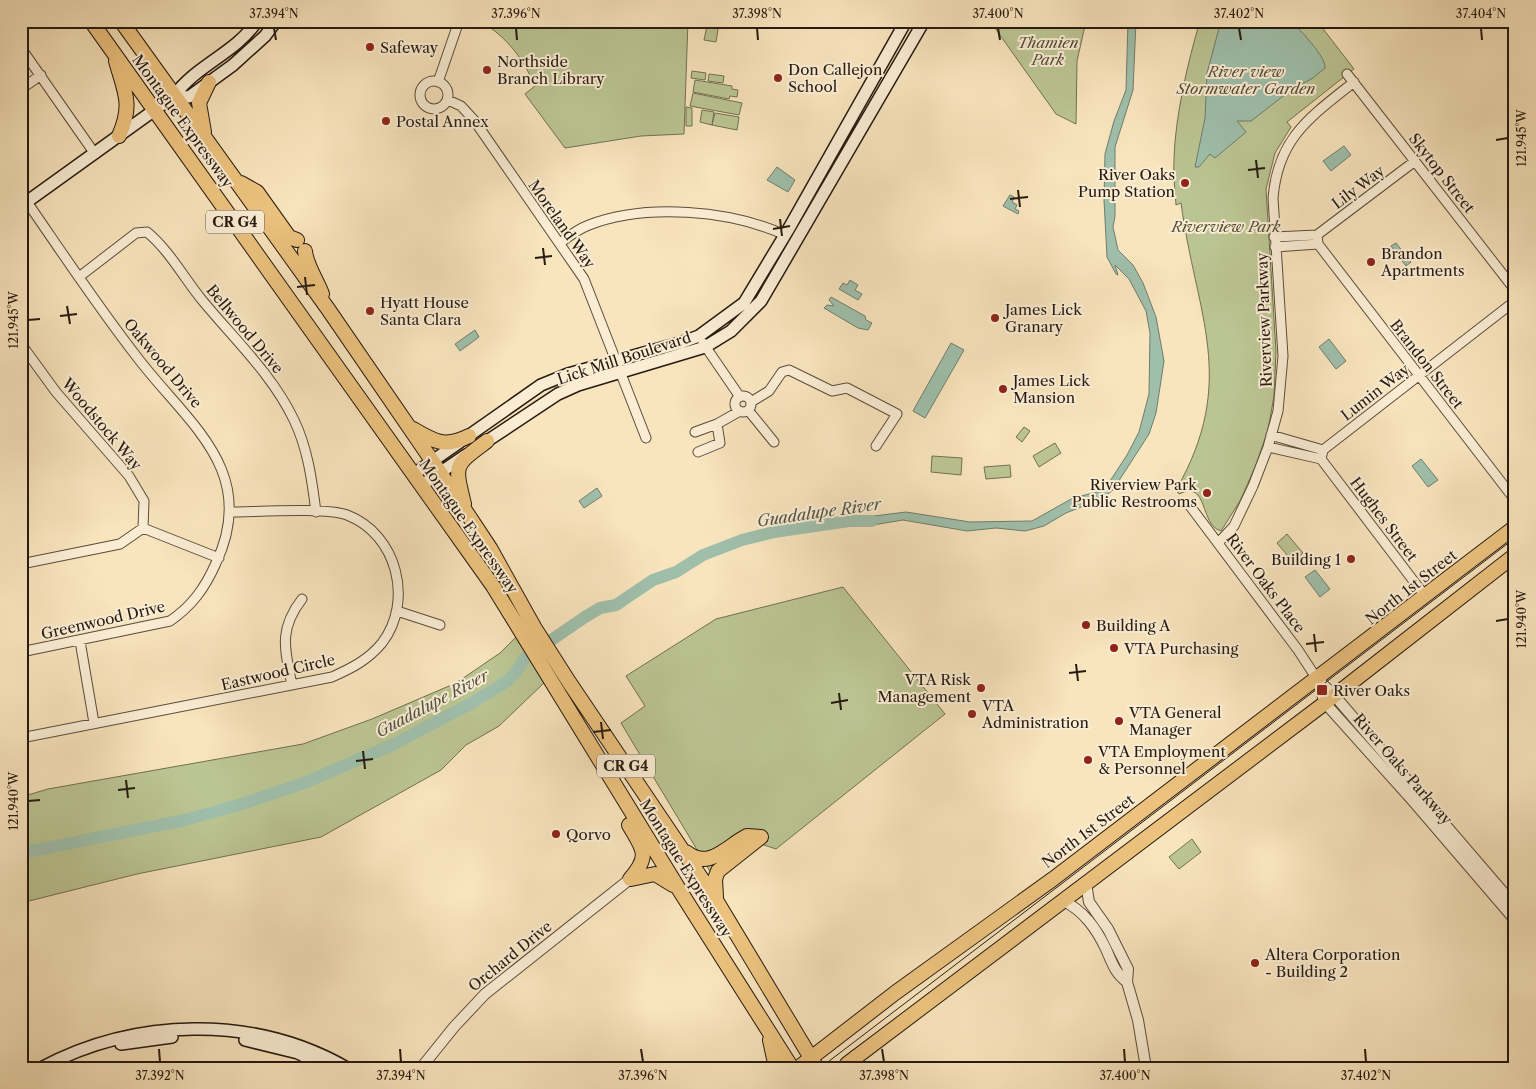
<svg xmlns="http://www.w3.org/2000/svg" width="1536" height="1089" font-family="'Libre Caslon Text',serif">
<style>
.green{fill:#bbc593;stroke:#717052}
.water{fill:#9fbfab;stroke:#6f7d6d}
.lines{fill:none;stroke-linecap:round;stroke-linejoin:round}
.river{stroke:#9fbfab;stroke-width:12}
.minor-casing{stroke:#5b4c3b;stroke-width:11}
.tertiary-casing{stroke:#5b4c3b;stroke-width:12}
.secondary-casing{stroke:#271a10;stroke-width:14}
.primary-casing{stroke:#271a10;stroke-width:16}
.trunk-casing{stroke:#271a10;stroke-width:16}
.minor{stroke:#faedd4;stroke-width:9}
.tertiary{stroke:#faedd4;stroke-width:10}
.secondary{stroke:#faedd4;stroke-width:11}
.primary{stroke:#ecc27e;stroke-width:14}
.trunk{stroke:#ecc27e;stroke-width:14}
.tram{stroke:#271a10;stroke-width:1}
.ticks{fill:none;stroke:#271a10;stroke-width:2}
.poi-dot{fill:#8f2418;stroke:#faedd4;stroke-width:2}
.labels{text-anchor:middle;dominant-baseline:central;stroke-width:4;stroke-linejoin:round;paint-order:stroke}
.shield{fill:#faedd4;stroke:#66594b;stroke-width:1}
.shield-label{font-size:14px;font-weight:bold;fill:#271a10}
.park-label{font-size:15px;font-style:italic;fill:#534d37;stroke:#faedd4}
.poi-label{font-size:15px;fill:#271a10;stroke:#faedd4;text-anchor:start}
.street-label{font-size:15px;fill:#271a10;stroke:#faedd4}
.water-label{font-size:16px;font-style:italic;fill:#515446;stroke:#faedd4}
.neatline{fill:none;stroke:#271a10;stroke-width:2}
.ticks-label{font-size:12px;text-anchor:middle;fill:#271a10}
</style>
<rect width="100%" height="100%" fill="#f8e4bd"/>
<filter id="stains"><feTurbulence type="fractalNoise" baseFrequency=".004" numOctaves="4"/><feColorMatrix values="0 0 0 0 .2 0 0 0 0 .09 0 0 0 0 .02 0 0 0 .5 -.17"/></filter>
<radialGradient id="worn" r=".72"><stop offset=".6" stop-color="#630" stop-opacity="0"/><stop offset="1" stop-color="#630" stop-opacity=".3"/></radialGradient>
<path class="green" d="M 480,21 L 688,21 L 684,134 L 641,136 L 565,148 L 525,94 L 535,86 C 523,58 507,37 480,21 Z
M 990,21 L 1086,21 L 1077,61 L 1076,124 L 1056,114 Z
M 1200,21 L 1317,21 L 1354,69 L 1287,122 L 1291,127 L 1275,153 L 1266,189 L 1276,351 L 1274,396 L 1268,430 L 1256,465 L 1240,501 L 1221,531 C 1199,525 1209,479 1179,494 L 1176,490 C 1239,380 1196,315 1181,203 L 1176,205 C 1175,190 1173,174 1174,159 C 1175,117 1188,61 1200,21 Z
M 707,26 L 718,29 L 716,42 L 704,40 Z
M 692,71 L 706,73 L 705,80 L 691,78 Z
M 709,74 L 724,76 L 723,83 L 708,81 Z
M 695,80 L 732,86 L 732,89 L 738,90 L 737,97 L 730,96 L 729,99 L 693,92 Z
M 693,93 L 742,103 L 739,115 L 690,106 Z
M 686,107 L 692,108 L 692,126 L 686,126 Z
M 702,110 L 714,112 L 712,125 L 700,122 Z
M 715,113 L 739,117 L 737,130 L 712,125 Z
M 1024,427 L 1030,431 L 1022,442 L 1016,437 Z
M 1055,443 L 1061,453 L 1039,467 L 1033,456 Z
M 932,456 L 962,458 L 961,475 L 931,472 Z
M 1010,465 L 1011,477 L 986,479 L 984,467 Z
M 1287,534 L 1303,553 L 1293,562 L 1277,543 Z
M 843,587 L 945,714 L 776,849 L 758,843 L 711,873 L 621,723 L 645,706 L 626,676 L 716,619 Z
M 519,634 L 545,682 L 499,726 L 466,745 L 441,770 L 321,837 L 137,874 L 21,903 L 21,797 L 48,789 L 303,744 L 372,719 L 456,683 L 500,653 Z
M 1192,839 L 1201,852 L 1179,869 L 1169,857 Z"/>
<path class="water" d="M 1128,21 L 1136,21 L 1133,90 L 1115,147 L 1115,216 L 1113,227 L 1118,250 L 1133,265 L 1143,283 L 1156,317 L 1164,361 L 1156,413 L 1149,434 L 1113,490 L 1101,499 L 1066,513 L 1044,526 L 1025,531 L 996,528 L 967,531 L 903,520 L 867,526 L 856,523 L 858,518 L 906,512 L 970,522 L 1032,521 L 1073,498 L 1097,492 L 1110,481 L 1127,455 L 1139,432 L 1149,394 L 1150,333 L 1146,311 L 1129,279 L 1115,265 L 1118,275 L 1116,274 L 1107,257 L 1104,200 L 1105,154 L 1114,121 L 1126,90 Z
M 1221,21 L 1292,21 C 1300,31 1326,56 1325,68 L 1313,78 L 1291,90 L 1251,121 L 1237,121 L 1246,132 L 1215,158 L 1210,154 L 1199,167 L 1195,167 L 1205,118 L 1207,73 Z
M 1344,146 L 1351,155 L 1331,171 L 1323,161 Z
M 777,167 L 795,180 L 788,192 L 767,180 Z
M 1010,195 L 1014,197 L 1012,202 L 1017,205 L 1015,209 L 1019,211 L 1018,214 L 1003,206 Z
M 1396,243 L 1411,262 L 1406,266 L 1391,246 Z
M 850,280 L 858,285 L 855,290 L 862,294 L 858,300 L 839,289 L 843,283 L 847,285 Z
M 831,297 L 865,316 L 866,320 L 872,323 L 868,330 L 858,328 L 824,308 L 827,305 L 834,306 L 829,300 Z
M 475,330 L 479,337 L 460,351 L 455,344 Z
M 1329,339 L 1346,361 L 1336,369 L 1319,347 Z
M 951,343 L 964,350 L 925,418 L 913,411 Z
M 1421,459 L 1438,480 L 1428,487 L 1412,466 Z
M 597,488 L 602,496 L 584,508 L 579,501 Z
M 1315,570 L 1330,589 L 1320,597 L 1305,577 Z"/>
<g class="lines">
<path class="river" d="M 21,853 L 185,820 L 245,803 L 304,783 L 390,746 L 472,703 L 506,682 L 516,672 L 525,658 L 585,617 L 600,608 L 616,605 L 653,580 L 676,572 L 703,555 L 742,540 L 774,532 L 849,521 L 872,521"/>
<g class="minor-casing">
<path id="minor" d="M 21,48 L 95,154
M 1347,74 L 1515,290
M420 95a14 14 0 1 1 28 0a14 14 0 1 1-28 0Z
M 438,82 L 459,21
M 21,89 L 41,75
M 448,100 L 461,106 L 474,120 L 584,279 L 646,438
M 1317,235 L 1318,244 L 1515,500
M 1274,237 L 1317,235 L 1415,161
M 560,243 C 569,236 578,229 589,225 C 646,203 730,210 785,235
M 1275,247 L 1318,244
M 79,277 L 136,233 L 147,232 C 169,250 184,278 202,300 C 234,339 272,374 294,420 C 308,449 312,481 316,512
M 703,343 L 740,397
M 21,344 L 56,392 L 129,476 L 144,501 L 143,528
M735 404a8 8 0 1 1 16 0a8 8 0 1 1-16 0Z
M 751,402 L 769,391 L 782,372 L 789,370 L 832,391 L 847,388 L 897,414 L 876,446
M 748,410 L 774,442
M 695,432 L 717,424 L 740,411
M 1271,435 L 1323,450
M 1268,447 L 1321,459
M 1323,450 L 1515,301
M 1323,450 L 1321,459 L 1425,596
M 698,452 L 720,443 L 717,424
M 1190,506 L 1298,650 L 1317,679
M 143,528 L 219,558
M 1218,543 L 1234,526 L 1253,486 L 1268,447 L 1278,411 L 1283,356 L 1273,198 C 1278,138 1310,117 1354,82
M 21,564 L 120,544 L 143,528
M 397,611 L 440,625
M 80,641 L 94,723
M 21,652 L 170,621 C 192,606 205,588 216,563 C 260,470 186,422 137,357 C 98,307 63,254 27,202
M 292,685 C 285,650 278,630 302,599
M 21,738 L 332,677 C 352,668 368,660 382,643 C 414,601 397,534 347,515 C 325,507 256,512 229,512"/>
</g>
<g class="tertiary-casing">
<path id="tertiary" d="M 1317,679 L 1325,703 L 1412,800 L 1515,920
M 1318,680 L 1334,695 L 1515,906
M 1086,883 L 1089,902 L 1108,929 L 1128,969 L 1127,982 L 1138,1020 L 1146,1068
M 1062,900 C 1084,911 1096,928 1106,949 C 1112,963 1115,973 1127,982
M 421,1068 L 454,1027 L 485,994 L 630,879"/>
</g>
<g class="secondary-casing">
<path id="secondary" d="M 174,96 L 189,97 L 233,65 L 265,36 L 276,21
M 21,206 L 174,96 C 196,65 236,53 257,21
M 481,445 L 558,394 L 578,385 L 705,347 L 731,331 L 761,301 L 924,21
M 414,474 L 541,385 L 568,374 L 680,343 L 699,336 L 744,303 L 788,230 L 906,21
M 422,485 L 466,455
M 245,1040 L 298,1053 L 328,1068
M 121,1044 L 172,1037
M 41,1068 C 135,1018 253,1014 347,1068"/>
</g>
<g class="primary-casing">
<path id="primary" d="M 847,1064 L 1325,703 L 1515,555
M 798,1068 L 895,993 L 1053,879 L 1515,527"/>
</g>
<g class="trunk-casing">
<path id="trunk" d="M 91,21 L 493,586 L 680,891 L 792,1068
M 121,21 L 328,309 L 433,462 L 490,548 L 534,627 L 569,682 L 716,900 L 817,1068
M 116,61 C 125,93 133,104 119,136
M 204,132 L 199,103 L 209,82
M 241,183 L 257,192 L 289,237 L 297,240
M 305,251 C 306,265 317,280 322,294
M 413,429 C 435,442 445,448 469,436
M 464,504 C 454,463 454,466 487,441
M 629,825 C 643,849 651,855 630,879
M 686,852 C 709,871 727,846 747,836 L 761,837
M 631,879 L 655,874 L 673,885
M 716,897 L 715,879 L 718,871 L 761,837
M 770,1040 L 776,1068
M 849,1068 L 856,1057"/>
</g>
<use href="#minor" class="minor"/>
<use href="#tertiary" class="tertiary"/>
<use href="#secondary" class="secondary"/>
<use href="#primary" class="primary"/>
<use href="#trunk" class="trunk"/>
<path class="tram" d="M 820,1068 L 1515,538"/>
</g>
<path class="ticks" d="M 274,28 L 276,40M 516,28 L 517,40M 757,28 L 758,40M 998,28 L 1000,40M 1239,28 L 1241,40M 1481,28 L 1482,40M 1496,140 L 1508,138M 1256,160 L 1258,178M 1248,170 L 1265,168M 1018,190 L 1020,207M 1010,199 L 1028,197M 780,219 L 782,236M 773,229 L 790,226M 543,248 L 545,265M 535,258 L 552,256M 305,277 L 307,295M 297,287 L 315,285M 67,306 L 70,324M 60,316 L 77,314M 28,320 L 40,319M 1496,621 L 1508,619M 1314,634 L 1316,652M 1306,644 L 1324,642M 1076,664 L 1078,681M 1069,673 L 1086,671M 839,693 L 841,710M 831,703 L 848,700M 601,722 L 603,739M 593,732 L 611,730M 363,751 L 365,769M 356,761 L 373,759M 126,780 L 128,798M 118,790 L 135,788M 28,801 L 40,800M 159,1049 L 160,1062M 400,1049 L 401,1062M 641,1049 L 643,1062M 882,1049 L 884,1062M 1124,1049 L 1125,1062M 1365,1049 L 1366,1062"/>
<g class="poi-dot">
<circle cx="370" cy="47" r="5"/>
<circle cx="487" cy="70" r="5"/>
<circle cx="778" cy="78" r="5"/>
<circle cx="386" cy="121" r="5"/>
<circle cx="1185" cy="183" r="5"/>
<circle cx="1371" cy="262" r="5"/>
<circle cx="370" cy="311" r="5"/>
<circle cx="995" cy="318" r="5"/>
<circle cx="1003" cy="389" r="5"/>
<circle cx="1207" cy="493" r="5"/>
<circle cx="1351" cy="559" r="5"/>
<circle cx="1086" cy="625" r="5"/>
<circle cx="1114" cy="648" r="5"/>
<circle cx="981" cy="688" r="5"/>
<rect x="1316" y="684" width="12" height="12" rx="2.5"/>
<circle cx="972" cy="714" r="5"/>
<circle cx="1119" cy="721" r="5"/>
<circle cx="1088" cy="760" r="5"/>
<circle cx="556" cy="834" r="5"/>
<circle cx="1255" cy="963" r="5"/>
</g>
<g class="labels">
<g class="shield">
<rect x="206" y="210.5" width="58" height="23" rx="4"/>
<rect x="597" y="754.5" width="58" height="23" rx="4"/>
</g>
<g class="shield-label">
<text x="235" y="222">CR G4</text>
<text x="626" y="766">CR G4</text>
</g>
<g class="park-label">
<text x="1048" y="42">Thamien<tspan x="1048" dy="17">Park</tspan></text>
<text x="1246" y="71">River view<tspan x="1246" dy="17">Stormwater Garden</tspan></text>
<text x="1226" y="226">Riverview Park</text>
</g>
<g class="poi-label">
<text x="380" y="47">Safeway</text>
<text x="497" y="61">Northside<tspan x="497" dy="17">Branch Library</tspan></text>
<text x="788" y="69">Don Callejon<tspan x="788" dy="17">School</tspan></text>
<text x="396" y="121">Postal Annex</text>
<text x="1175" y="174" text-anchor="end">River Oaks<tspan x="1175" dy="17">Pump Station</tspan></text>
<text x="1381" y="253">Brandon<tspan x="1381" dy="17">Apartments</tspan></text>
<text x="380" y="302">Hyatt House<tspan x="380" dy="17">Santa Clara</tspan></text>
<text x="1005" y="309">James Lick<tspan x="1005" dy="17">Granary</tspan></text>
<text x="1013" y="380">James Lick<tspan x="1013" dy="17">Mansion</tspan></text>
<text x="1197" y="484" text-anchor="end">Riverview Park<tspan x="1197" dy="17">Public Restrooms</tspan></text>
<text x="1341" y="559" text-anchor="end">Building 1</text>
<text x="1096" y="625">Building A</text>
<text x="1124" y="648">VTA Purchasing</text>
<text x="971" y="679" text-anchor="end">VTA Risk<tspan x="971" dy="17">Management</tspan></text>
<text x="1333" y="690">River Oaks</text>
<text x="982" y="705">VTA<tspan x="982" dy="17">Administration</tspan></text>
<text x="1129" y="712">VTA General<tspan x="1129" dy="17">Manager</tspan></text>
<text x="1098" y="751">VTA Employment<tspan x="1098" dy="17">&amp; Personnel</tspan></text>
<text x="566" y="834">Qorvo</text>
<text x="1265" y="954">Altera Corporation<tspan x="1265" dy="17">- Building 2</tspan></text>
</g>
<g class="street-label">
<text transform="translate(183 121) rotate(54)">Montague Expressway</text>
<text transform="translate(1442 173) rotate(52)">Skytop Street</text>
<text transform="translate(1358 187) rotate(-37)">Lily Way</text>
<text transform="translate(562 224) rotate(55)">Moreland Way</text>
<text transform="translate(1264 320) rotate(-92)">Riverview Parkway</text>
<text transform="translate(245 329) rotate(50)">Bellwood Drive</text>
<text transform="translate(624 358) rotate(-18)">Lick Mill Boulevard</text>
<text transform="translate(163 363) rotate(50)">Oakwood Drive</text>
<text transform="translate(1427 364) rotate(52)">Brandon Street</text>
<text transform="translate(1375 392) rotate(-38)">Lumin Way</text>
<text transform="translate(102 424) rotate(50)">Woodstock Way</text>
<text transform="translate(1384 519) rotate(53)">Hughes Street</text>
<text transform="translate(469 526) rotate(55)">Montague Expressway</text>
<text transform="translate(1266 583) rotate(53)">River Oaks Place</text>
<text transform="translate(1411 587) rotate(-38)">North 1st Street</text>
<text transform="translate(103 620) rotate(-13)">Greenwood Drive</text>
<text transform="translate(278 672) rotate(-13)">Eastwood Circle</text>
<text transform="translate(1403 769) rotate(49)">River Oaks Parkway</text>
<text transform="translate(1088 831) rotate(-37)">North 1st Street</text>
<text transform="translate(686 868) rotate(58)">Montague Expressway</text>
<text transform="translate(510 956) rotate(-39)">Orchard Drive</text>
</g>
<g class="water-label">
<text transform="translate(819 512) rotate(-8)">Guadalupe River</text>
<text transform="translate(432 703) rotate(-28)">Guadalupe River</text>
</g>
</g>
<rect width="1536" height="1089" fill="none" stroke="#f8e4bd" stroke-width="55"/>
<rect x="28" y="28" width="1480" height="1034" class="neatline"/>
<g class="ticks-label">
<text x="274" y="18">37.394°N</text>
<text x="516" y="18">37.396°N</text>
<text x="757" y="18">37.398°N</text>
<text x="998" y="18">37.400°N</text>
<text x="1239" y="18">37.402°N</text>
<text x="1481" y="18">37.404°N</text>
<text transform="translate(1522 138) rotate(-90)" y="4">121.945°W</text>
<text transform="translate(14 320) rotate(-90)" y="4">121.945°W</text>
<text transform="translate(1522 619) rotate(-90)" y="4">121.940°W</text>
<text transform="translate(14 801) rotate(-90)" y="4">121.940°W</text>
<text x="160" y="1080">37.392°N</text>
<text x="401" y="1080">37.394°N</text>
<text x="643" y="1080">37.396°N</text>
<text x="884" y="1080">37.398°N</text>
<text x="1125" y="1080">37.400°N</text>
<text x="1366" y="1080">37.402°N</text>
</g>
<rect width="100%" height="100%" filter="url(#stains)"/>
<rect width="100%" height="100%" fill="url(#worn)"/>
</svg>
